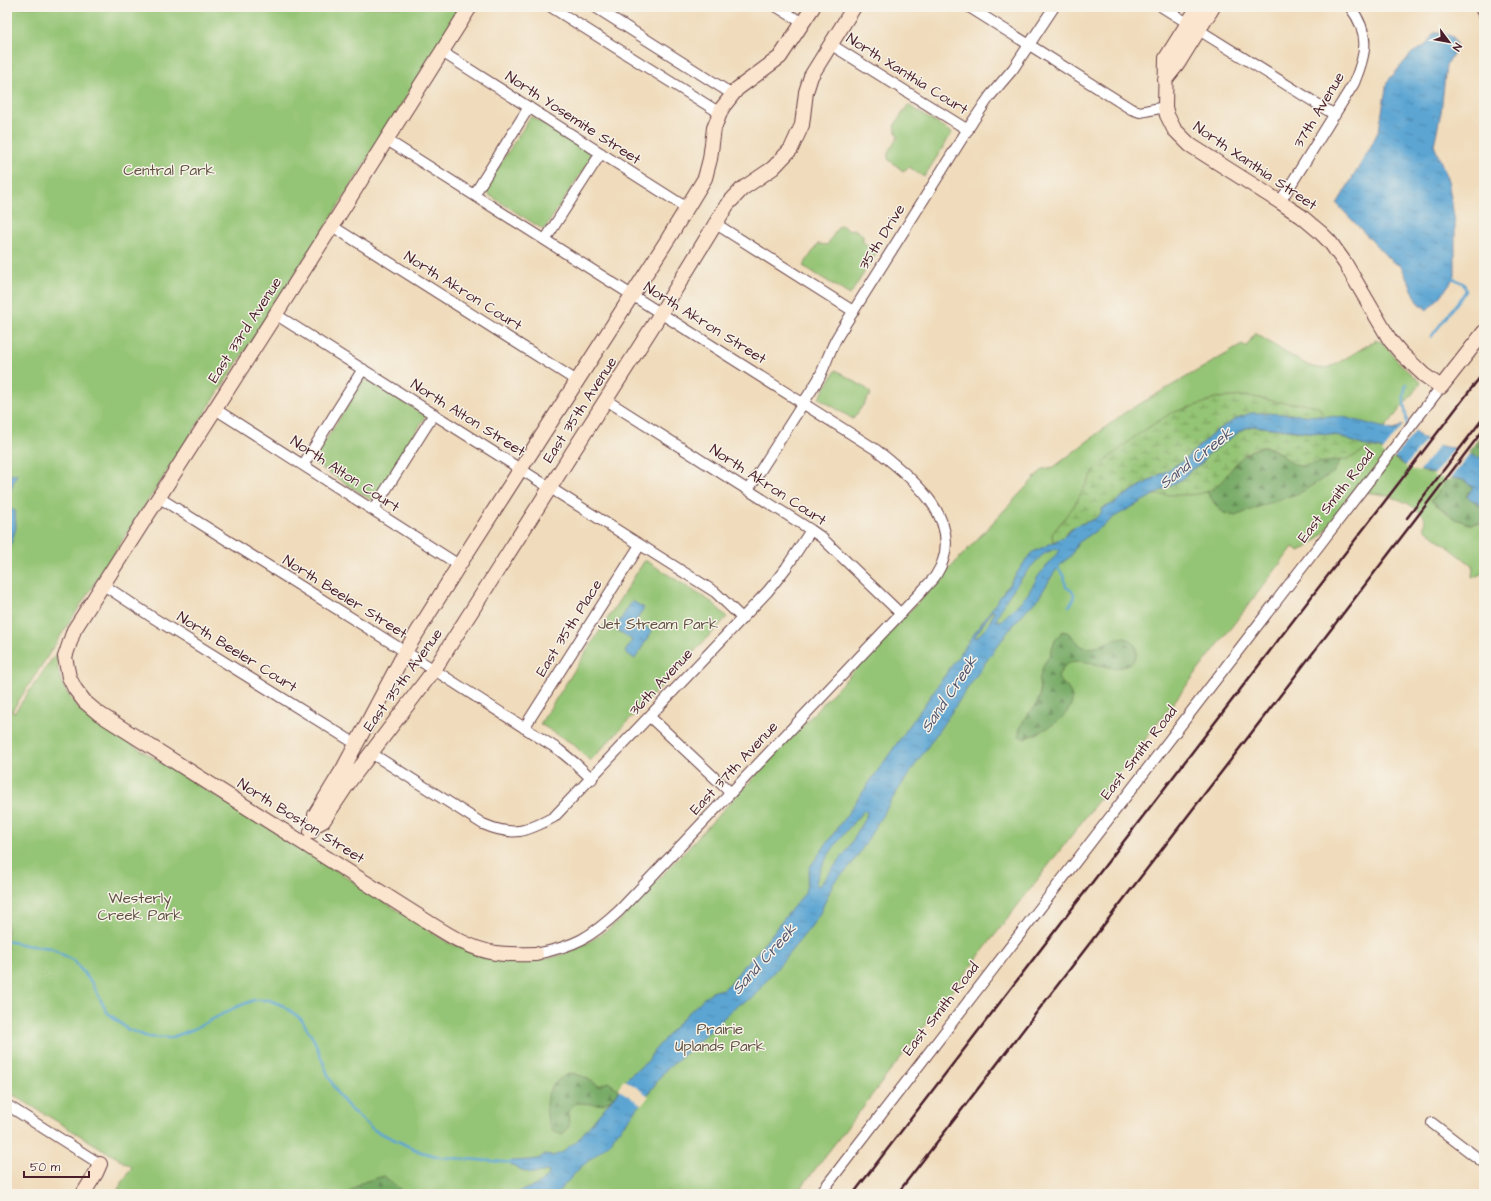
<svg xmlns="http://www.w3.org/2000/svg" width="1491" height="1201" font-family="'Architects Daughter',sans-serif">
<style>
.green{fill:#94c474;stroke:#6f7250}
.forest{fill:url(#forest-firs);stroke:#606448}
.wetland{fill:url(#wetland-marsh);stroke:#6f7250}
.water{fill:url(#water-ripples);stroke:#52627f;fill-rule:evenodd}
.pier{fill:#f0dcbc}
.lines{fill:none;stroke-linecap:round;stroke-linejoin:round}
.stream{stroke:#5ba5d3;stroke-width:2.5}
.street-casing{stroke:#633b41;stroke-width:12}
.secondary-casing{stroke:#633b41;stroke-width:16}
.street{stroke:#fff;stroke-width:10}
.secondary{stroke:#fce5cf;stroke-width:14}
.rail{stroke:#4a1f2b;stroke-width:2.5}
.labels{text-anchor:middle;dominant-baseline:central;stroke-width:3;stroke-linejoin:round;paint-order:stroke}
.street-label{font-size:15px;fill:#4a1f2b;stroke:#f7f3e8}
.park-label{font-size:15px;fill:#605141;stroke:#f7f3e8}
.water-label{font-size:16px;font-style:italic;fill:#51556e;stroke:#f7f3e8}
</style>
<defs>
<pattern id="forest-firs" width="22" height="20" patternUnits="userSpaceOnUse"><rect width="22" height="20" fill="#7a6"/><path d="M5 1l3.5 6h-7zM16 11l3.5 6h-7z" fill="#648a54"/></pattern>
<pattern id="wetland-marsh" width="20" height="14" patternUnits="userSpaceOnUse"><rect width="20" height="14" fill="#94c474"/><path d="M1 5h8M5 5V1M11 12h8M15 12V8" fill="none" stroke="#7b9f5f"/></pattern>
<pattern id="water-ripples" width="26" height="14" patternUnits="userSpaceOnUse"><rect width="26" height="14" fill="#5ba5d3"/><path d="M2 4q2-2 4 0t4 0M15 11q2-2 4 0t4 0" fill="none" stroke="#4d86ab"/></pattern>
</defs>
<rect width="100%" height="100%" fill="#f7f3e8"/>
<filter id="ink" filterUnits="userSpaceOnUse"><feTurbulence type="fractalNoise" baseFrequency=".025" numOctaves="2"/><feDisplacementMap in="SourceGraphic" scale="8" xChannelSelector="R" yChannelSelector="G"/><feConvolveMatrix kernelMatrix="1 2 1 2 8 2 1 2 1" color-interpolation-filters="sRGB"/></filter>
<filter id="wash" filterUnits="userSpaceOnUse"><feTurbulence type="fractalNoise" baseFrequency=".012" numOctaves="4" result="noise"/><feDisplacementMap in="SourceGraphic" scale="16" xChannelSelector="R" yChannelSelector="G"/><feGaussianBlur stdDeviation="0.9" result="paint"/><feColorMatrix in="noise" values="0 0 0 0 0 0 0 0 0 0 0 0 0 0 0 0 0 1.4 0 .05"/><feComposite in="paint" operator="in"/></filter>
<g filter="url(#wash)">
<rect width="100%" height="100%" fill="#f0dcbc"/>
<path class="green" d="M 7,7 L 462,7 L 327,224 L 12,711 L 7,707 Z
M 908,105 L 952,133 L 924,177 L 909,167 L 903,171 L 888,159 L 888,152 L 898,137 L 894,126 Z
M 531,116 L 593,155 L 544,230 L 483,191 Z
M 839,226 L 843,226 L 848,230 L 854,229 L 863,235 L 863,242 L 877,252 L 850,295 L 803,266 L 818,244 L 827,245 Z
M 1255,333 C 1268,341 1305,367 1318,368 C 1324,369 1330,367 1336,364 L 1376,340 L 1382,342 L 1403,367 L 1421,383 L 1369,448 C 1381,446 1387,454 1396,460 C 1412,470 1431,473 1449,477 L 1431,501 L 1456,519 L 1470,524 L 1484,522 L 1484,573 L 1472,578 L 1473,566 L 1424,528 C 1424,523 1426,519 1423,515 C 1422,513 1419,511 1416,509 C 1397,495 1376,493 1353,491 L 1345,501 L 1344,506 C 1331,523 1320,543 1299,551 L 1293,547 L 796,1194 L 670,1194 L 668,1192 L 665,1194 L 115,1194 L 132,1167 L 7,1091 L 7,709 L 14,713 L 57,652 C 56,679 67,695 84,715 L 325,863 L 445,941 L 454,945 C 477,950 504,958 527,960 C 559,963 598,939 621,919 L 1043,469 L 1054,467 L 1124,413 L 1242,345 L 1246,347 Z
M 836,370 L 867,389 L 871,394 L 853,419 L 819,398 Z
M 365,378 L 426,416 L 373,501 L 312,462 Z
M 645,560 L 713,603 L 727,617 L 590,761 L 573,744 L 540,724 Z"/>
<path class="forest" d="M 1484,432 L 1484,458 L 1478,458 L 1467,454 Z
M 1263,447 L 1272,449 L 1283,455 L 1291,462 L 1301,466 L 1318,462 L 1340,461 L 1334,472 L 1300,493 L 1269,503 L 1235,516 L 1224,513 L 1217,507 L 1207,492 L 1218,484 L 1240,458 L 1252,450 Z
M 1449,477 L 1463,480 L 1473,487 L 1475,502 L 1484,507 L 1484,522 L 1470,524 L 1456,519 L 1431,501 Z
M 1063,631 C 1075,633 1076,647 1087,648 C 1100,649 1115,635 1125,638 C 1139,641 1141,659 1128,665 C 1109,674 1089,657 1071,662 C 1064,664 1060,672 1058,678 C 1061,682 1068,687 1070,692 C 1082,713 1039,734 1024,739 L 1019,736 L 1019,732 L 1022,724 L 1026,716 L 1035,707 L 1040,696 L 1039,680 L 1044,664 L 1050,655 L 1055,640 Z
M 572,1073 L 585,1077 L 599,1086 L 608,1082 L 619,1090 C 604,1111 597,1103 575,1103 L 568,1112 L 569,1126 L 563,1135 L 552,1131 C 541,1107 544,1082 572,1073 Z
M 384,1176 L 401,1190 L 402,1194 L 347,1194 L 360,1183 Z"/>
<path class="wetland" d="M 1249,396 L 1278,402 L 1309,404 L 1319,407 L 1324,417 L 1288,414 L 1240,417 L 1217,430 L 1183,461 L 1122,497 L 1115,503 L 1103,508 L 1101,513 L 1095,519 L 1071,529 L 1062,538 L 1053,542 L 1052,534 L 1074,506 L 1095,469 L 1137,435 L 1171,413 L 1204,403 L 1215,398 Z
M 1253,426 L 1335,435 L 1362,445 L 1374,447 C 1365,449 1358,455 1350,458 C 1339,462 1328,461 1317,463 C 1312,463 1307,466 1302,466 C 1287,466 1279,445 1262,447 C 1234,451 1229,484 1206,492 C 1190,497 1169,494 1152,495 L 1184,478 L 1189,471 L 1202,463 L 1207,455 L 1243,429 Z"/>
<path class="water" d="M 1434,33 L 1444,33 L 1453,37 L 1457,47 L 1446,66 L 1441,112 L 1434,145 L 1448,180 L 1455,222 L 1455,276 L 1441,296 L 1427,310 L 1418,302 L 1401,266 L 1391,261 L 1337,204 L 1369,150 L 1379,130 L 1387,82 L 1412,53 L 1426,45 Z
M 1251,413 L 1264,413 L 1343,417 L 1393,430 L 1397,429 L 1400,426 L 1410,425 C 1421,440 1428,443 1446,447 C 1449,448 1452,447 1455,448 C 1465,451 1473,458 1484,458 L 1484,491 L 1482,495 L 1484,497 L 1484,507 L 1467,497 L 1473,487 L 1463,480 L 1422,471 L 1405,465 L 1381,449 L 1362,445 L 1335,435 L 1253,426 L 1243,429 L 1207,455 L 1202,463 L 1189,471 L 1184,478 L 1114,517 L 1107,523 L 1078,543 L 1070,557 L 1064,561 L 1054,573 L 1036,602 L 1028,608 L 1010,629 L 989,657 L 896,793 L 858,855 L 850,867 L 834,882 L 820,913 L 810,928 L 753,997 L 732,1009 L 721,1021 L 664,1072 L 637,1109 L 613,1137 L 612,1141 L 580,1168 L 556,1194 L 513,1194 L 537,1185 L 548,1176 L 549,1172 L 546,1171 L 537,1173 L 530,1173 L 512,1166 L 512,1161 L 530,1160 L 538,1159 L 544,1155 L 553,1156 L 563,1152 L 568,1147 L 576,1142 L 617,1093 L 627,1078 L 648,1061 L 653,1052 L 681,1020 L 706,996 L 714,991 L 723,989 L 731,983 L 744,965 L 755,955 L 794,906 L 805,893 L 810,867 L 1031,553 L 1062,538 L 1076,526 L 1095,519 L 1101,513 L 1103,508 L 1115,503 L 1122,497 L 1183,461 L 1217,430 L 1240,417 ZM 1055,549 L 1058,549 L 1059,551 L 1039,575 L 1027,595 L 1001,621 L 997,621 C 996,608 1032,563 1044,554 C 1047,552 1051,551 1055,549 ZM 992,611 L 994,611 L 994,613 L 987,627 L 976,638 L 974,638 ZM 864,810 L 867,811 L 866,816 L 848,849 L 820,885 L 817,886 L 816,884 C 819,861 849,828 864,810 Z
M 17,473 L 7,500 L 7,477 Z
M 7,509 L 15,510 L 16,528 L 10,547 L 7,547 Z
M 632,601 L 644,608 L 636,621 L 652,631 L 635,659 L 625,652 L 632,640 L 615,629 Z"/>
<path class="pier" d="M 1404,424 L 1411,424 L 1416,430 L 1393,460 L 1382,452 Z
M 1427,439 L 1440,444 L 1419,472 L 1405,467 Z
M 1456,446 L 1470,453 L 1449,480 L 1433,476 Z
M 624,1079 L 649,1096 L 642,1105 L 618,1089 Z"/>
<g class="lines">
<path class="stream" d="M 1431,337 L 1466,291 L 1464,284 L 1451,277
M 1407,427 C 1407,412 1400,397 1407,384
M 1057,566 L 1064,577 L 1066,587 L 1072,591 L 1074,594 L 1073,601 L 1069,606
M 7,941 L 25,945 L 51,948 L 74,961 L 92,983 L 107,1012 L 127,1029 L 148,1037 L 170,1038 L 194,1029 L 234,1008 L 254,1000 L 269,1000 L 284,1006 L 301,1019 L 314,1040 L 329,1077 L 338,1094 L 351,1110 L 374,1130 L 421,1152 L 440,1157 L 515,1163"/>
</g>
</g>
<g filter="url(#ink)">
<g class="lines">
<g class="street-casing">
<path id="street" d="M 551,7 L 720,113
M 595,7 L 732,94
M 777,7 L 803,23
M 969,7 L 1131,109 L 1140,112 L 1165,107
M 1162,7 L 1335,115
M 830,44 L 968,130
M 442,52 L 687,208
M 387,140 L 875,449 C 912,477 969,523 936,575 C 932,581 926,586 922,591 L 619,911 C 590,938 575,946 536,954
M 474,195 L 529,107
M 1280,202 L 1354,83 C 1366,54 1371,34 1350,7
M 716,224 L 853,311
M 332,226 L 577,381
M 545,240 L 601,153
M 275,314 L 715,592 L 742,618
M 606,400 L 811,530 L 821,537 L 900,613
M 215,409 L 459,565
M 303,465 L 363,369
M 748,490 L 818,380 C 826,365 830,348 839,334 L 973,121 L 990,96 L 1013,69 L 1054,7
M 158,497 L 425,664 L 559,750 L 576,764 L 592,779
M 373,510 L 434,414
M 102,584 L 152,617 L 356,744
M 650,717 L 731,793
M 524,728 L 640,545
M 371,753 L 483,824 C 513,837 526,832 554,817 L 768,591 L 786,568 L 811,530
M 7,1105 L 100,1164
M 1432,1123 L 1484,1163
M 820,1194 L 1441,387"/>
</g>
<g class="secondary-casing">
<path id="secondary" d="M 470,7 L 332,226 L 74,630 L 65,657 L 69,677 L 75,689 L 85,702 L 98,713 L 420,917 C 444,932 468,949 496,953 C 509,955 522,954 536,954
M 1198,7 L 1166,58 L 1165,107 L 1167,115 L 1174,129 L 1190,145 L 1280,202 L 1301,216 L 1320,232 L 1330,242 L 1345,263 L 1390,340 L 1401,353 L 1424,375 L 1441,387 L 1484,332
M 1482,7 L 1484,12
M 1165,80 L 1177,65 L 1213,7
M 314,826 L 323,821 L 349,782 L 434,670 L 656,321 L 727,205 L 742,189 L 773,168 L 791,149 L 802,125 L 806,92 L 811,76 L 854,7
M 311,832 L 314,826 L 315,815 L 343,769 L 405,652 L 459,565 L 668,239 L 705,178 L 710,159 L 714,128 L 722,108 L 737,89 L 780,57 L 813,7
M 83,1194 L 96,1173 L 100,1164"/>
</g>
<use href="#street" class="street"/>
<use href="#secondary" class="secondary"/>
<path class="rail" d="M 1407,518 L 1484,417
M 853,1194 L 1484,372
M 897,1194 L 1329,632 L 1484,429"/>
</g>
</g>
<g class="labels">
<g class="street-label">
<text transform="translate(907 74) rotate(32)">North Xanthia Court</text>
<text transform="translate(1319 110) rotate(-59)">37th Avenue</text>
<text transform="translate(573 118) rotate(33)">North Yosemite Street</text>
<text transform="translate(1255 166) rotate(34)">North Xanthia Street</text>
<text transform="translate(882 237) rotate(-58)">35th Drive</text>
<text transform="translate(463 291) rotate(32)">North Akron Court</text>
<text transform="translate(705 323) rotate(32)">North Akron Street</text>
<text transform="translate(245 330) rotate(-57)">East 33rd Avenue</text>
<text transform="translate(580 410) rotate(-57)">East 35th Avenue</text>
<text transform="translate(468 418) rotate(32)">North Alton Street</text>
<text transform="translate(345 474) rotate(33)">North Alton Court</text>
<text transform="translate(768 485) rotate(33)">North Akron Court</text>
<text transform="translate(1336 496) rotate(-52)">East Smith Road</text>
<text transform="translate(345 597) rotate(32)">North Beeler Street</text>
<text transform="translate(569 628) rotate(-58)">East 35th Place</text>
<text transform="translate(237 652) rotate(32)">North Beeler Court</text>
<text transform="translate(403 680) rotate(-54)">East 35th Avenue</text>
<text transform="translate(661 682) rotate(-47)">36th Avenue</text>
<text transform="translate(1139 753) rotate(-52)">East Smith Road</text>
<text transform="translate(734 768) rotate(-47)">East 37th Avenue</text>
<text transform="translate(301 821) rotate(32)">North Boston Street</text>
<text transform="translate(941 1009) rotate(-52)">East Smith Road</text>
</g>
<g class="park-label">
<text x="169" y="170">Central Park</text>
<text x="658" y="624">Jet Stream Park</text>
<text x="140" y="898">Westerly<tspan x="140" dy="17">Creek Park</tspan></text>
<text x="720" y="1029">Prairie<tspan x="720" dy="17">Uplands Park</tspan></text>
</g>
<g class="water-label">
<text transform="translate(1196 458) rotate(-38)">Sand Creek</text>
<text transform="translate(949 694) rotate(-56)">Sand Creek</text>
<text transform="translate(764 959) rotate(-48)">Sand Creek</text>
</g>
</g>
<rect width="1491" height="1201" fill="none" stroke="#f7f3e8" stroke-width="24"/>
<g transform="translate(1449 42) rotate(122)" stroke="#f7f3e8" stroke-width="3" paint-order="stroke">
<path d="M0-3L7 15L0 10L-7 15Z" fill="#4a1f2b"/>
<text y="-6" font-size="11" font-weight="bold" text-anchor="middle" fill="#4a1f2b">N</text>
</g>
<path d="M24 1171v6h65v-6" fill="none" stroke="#4a1f2b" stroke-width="2"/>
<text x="30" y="1171" font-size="12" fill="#4a1f2b" stroke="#f7f3e8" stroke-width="3" paint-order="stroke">50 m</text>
</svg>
